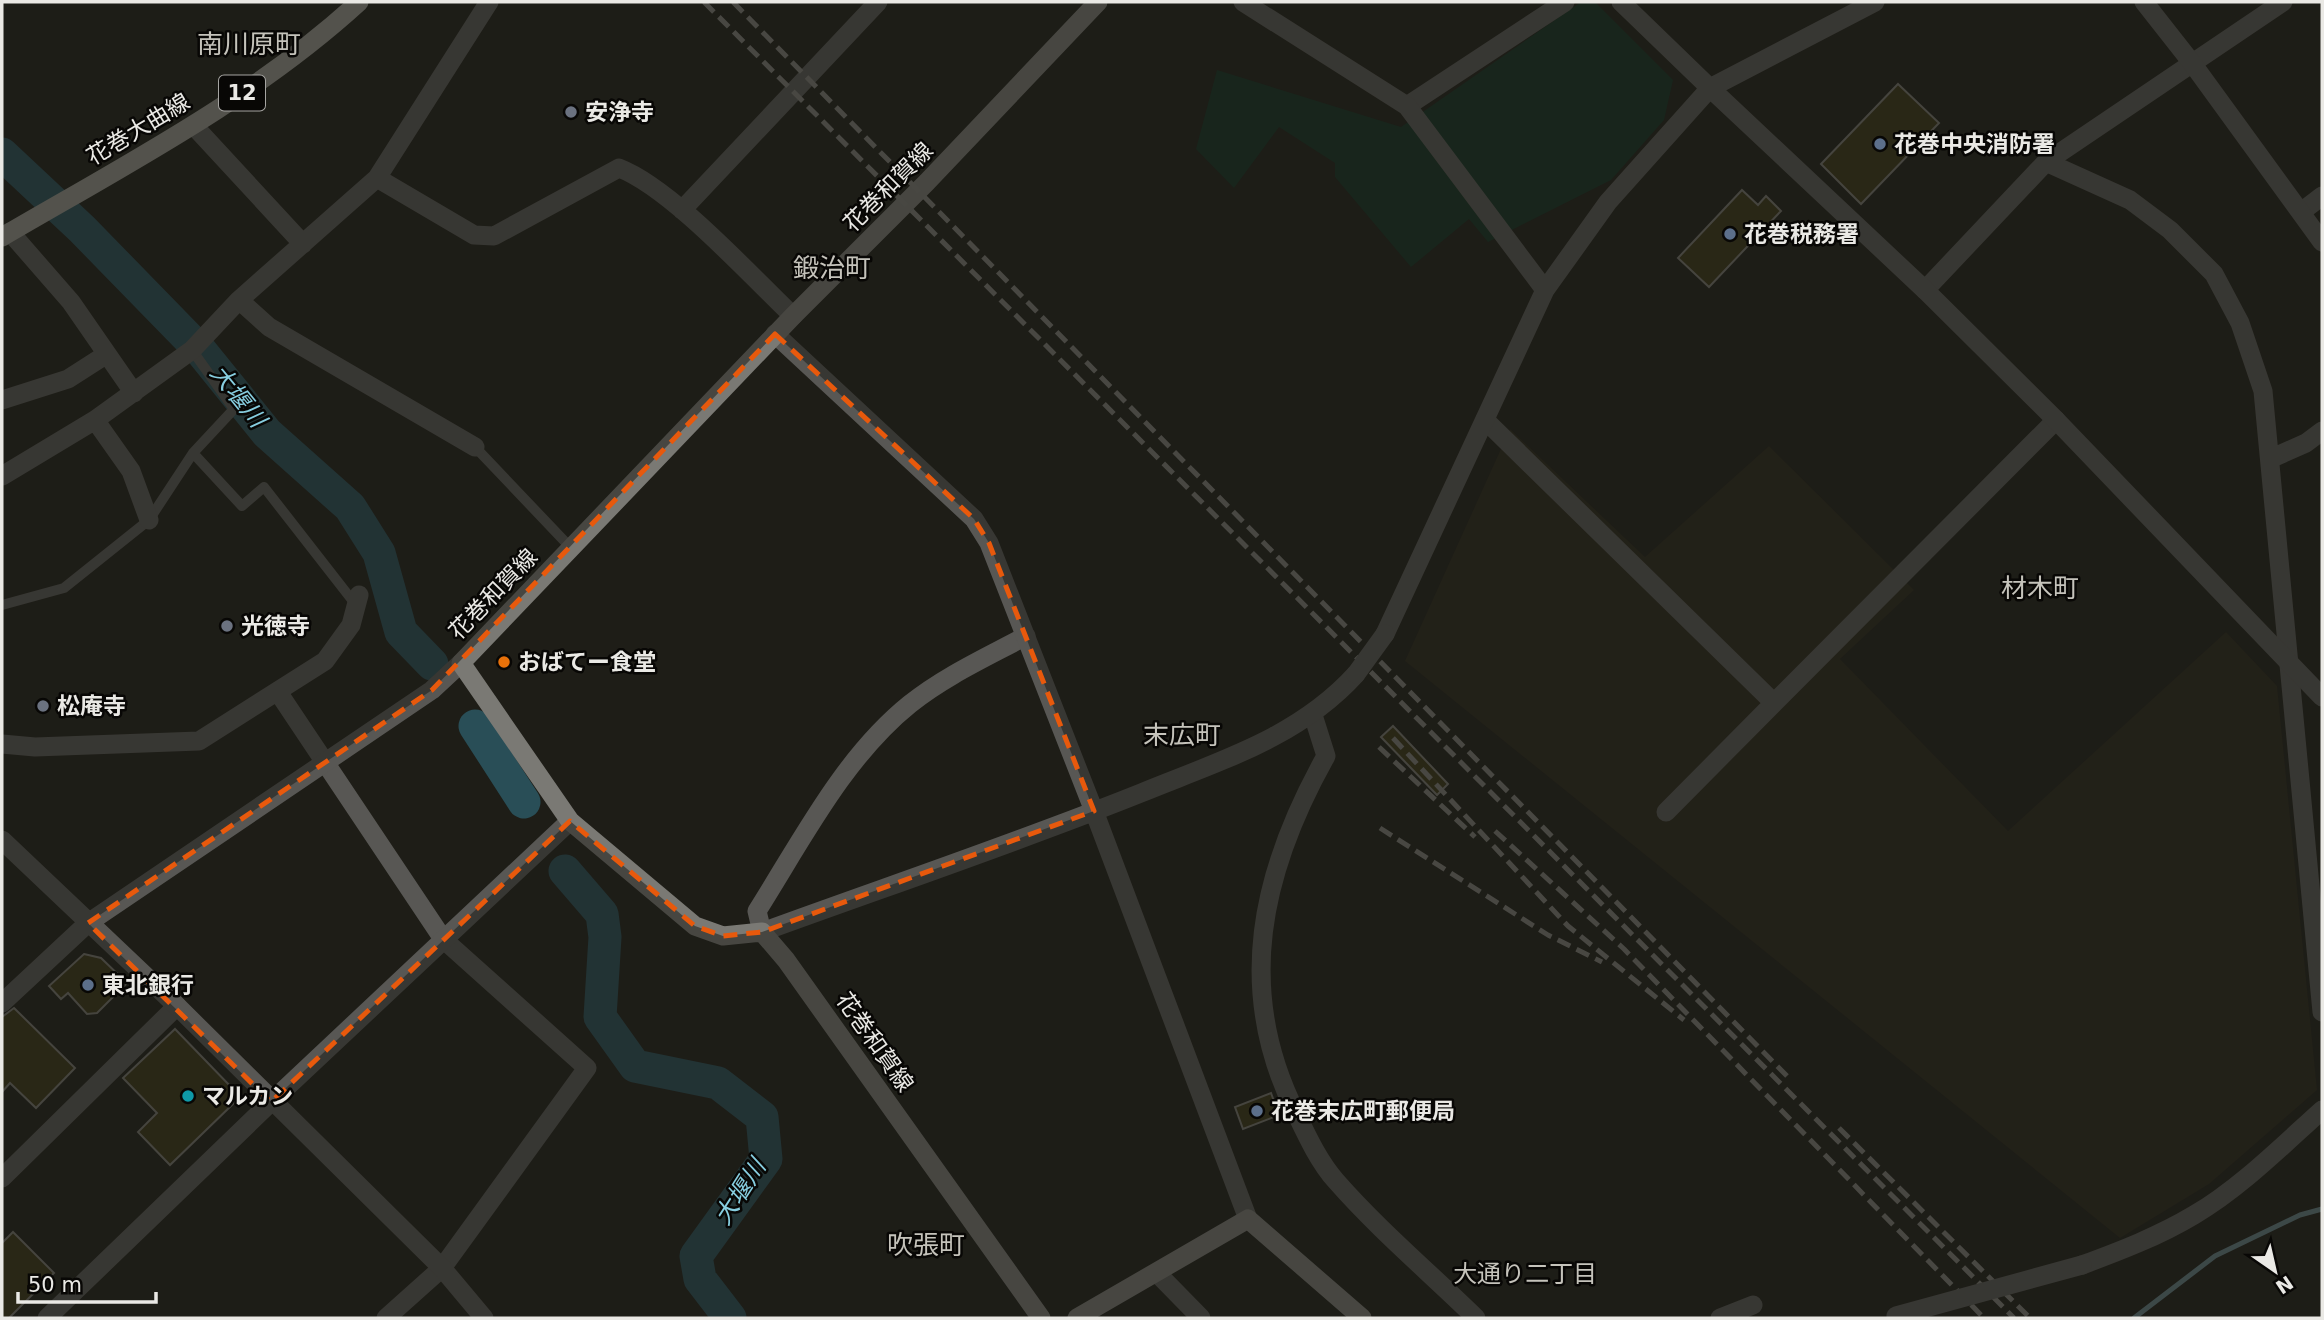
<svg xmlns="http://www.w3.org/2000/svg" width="2324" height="1320" font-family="'DejaVu Sans','Noto Sans JP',sans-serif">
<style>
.built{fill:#29261a}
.green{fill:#133022}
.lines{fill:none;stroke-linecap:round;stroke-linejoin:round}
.stream{stroke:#637c82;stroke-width:5}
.river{stroke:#294e57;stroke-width:33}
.building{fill:#393316;stroke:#76746d;stroke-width:2}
.service{stroke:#585754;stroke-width:10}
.minor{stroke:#585754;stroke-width:19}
.tertiary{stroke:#585754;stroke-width:19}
.secondary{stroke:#7a7974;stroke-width:19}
.primary{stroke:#94938c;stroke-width:19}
.rail{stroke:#7c7b76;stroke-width:5;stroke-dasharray:14 7;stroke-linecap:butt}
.tertiary-bridge{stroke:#585754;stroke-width:19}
.marked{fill:none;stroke:#e8590c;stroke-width:5;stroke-dasharray:14 9;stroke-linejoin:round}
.worship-dot{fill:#6b7280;stroke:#080705;stroke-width:2.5}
.service-dot{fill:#5c6f8a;stroke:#080705;stroke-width:2.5}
.food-dot{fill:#e8710a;stroke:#080705;stroke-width:2.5}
.culture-dot{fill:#0f9aa8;stroke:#080705;stroke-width:2.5}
.labels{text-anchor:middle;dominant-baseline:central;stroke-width:5;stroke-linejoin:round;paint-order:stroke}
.shield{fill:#080705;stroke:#a6a5a2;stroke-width:2}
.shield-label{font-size:21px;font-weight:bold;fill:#eae9e5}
.poi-label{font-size:23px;font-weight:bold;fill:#eae9e5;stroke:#080705;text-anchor:start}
.street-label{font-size:23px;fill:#eae9e5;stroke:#080705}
.water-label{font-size:24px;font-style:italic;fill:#87cee0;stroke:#080705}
.neighbourhood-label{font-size:24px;fill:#c5c3bb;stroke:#080705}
.quarter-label{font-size:26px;fill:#c5c3bb;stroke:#080705}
</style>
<rect width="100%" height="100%" fill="#1e1d17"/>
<path class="built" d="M 1510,429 L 1645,557 L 1769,446 L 1914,590 L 1840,659 L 2008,831 L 2226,632 L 2277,686 L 2317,1090 L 2209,1184 L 2120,1238 L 1405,661 Z"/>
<path class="green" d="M 1581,2 L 1595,2 L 1673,80 L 1664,120 L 1611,180 L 1488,242 L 1469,219 L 1411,267 L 1335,177 L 1335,163 L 1279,127 L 1234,188 L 1196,149 L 1217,70 L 1401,127 Z"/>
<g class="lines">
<path class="stream" d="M 2134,1318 L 2215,1256 L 2300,1215 L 2322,1209"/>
<path class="river" d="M 2,154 L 82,229 L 200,350 L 267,433 L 350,507 L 379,553 L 401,632 L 432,664
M 475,726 L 524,802
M 565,871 L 602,914 L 605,937 L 600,1017 L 635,1066 L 718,1083 L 762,1117 L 766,1159 L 696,1256 L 700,1279 L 730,1318"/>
</g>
<path class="building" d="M 1898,84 L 1939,123 L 1861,204 L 1821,164 Z
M 1742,190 L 1758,205 L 1766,196 L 1781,211 L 1709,287 L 1678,258 Z
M 1393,726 L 1448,784 L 1437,795 L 1381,737 Z
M 84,954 L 101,958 L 127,983 L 97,1013 L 87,1014 L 68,993 L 61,999 L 49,986 Z
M 14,1008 L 75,1068 L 36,1108 L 10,1083 L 2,1092 L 2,1017 Z
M 175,1029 L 234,1090 L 235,1102 L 170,1165 L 138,1132 L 157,1113 L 123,1078 Z
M 1271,1093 L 1279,1115 L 1243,1129 L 1235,1107 Z
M 13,1232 L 54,1273 L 9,1318 L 2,1318 L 2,1243 Z"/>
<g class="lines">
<path class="service" d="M 475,447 L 571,548
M 193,453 L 242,506 L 264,487 L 356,605
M 2,605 L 64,588 L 149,520 L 193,453 L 234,409 L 192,350"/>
<path class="minor" d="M 1407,106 L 1565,2
M 194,126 L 303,244
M 2046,162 L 2130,200 L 2170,230 L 2214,274 L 2240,323 L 2263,391 L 2322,1012
M 377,178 L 474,235 L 494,236 L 619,168 C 671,188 750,275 793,316
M 682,210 L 878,2
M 2301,212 L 2322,196
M 10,232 L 71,302 L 134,393
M 1925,290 L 2046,162 L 2283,2
M 239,300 L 269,327 L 475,447
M 2,400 L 68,379 L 107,354
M 95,420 L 131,471 L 149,520
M 1485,420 L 1774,703 L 2056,420
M 2270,459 L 2306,443 L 2322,431
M 2,476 L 95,420 L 192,350 L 239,300 L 377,178 L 489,2
M 278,692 L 443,939 L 587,1068 L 442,1268 L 386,1318
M 1313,715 L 1326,756 C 1261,872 1234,990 1296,1113 C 1307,1136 1319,1162 1336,1181 C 1379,1230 1430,1273 1476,1318
M 2,744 L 35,747 L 199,741 L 325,661 L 351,625 L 359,595
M 1666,812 L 1774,703
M 762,932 L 757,911 C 802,840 844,757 910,704 C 945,676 987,657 1026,636
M 2,1178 L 177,1006
M 1157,1273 L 1201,1318
M 1720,1318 L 1753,1305"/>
<path class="tertiary" d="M 1243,2 L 1407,106 L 1545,290
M 1621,2 L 1710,88 L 1875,2
M 2144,2 L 2192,63 L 2322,242
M 775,334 L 974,519 L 989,543 L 1094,811 L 1248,1219
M 1385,634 L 1545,290 L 1608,202 L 1710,88 L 1925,290 L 2056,420 L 2322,697
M 2,840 L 177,1006 L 442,1268 L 484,1318
M 762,932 C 888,886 1016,843 1141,793 C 1219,761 1298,738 1356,674
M 2,1003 L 88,923 L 432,690 L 461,663
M 2082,1265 C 2120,1251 2159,1236 2194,1215 C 2239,1189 2283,1145 2322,1110
M 47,1318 L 271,1102 L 570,821"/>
<path class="secondary" d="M 1041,1318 L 786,960 L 762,932 L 723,936 L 695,926 L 570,821 L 461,663 L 793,316 L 927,182 L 1098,2
M 1077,1318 L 1248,1219 L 1362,1318"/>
<path class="primary" d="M 2,237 C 125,165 253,99 359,2"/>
<path class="rail" d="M 704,2 L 2014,1318
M 733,2 L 1787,1076
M 1393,738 L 1568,926 L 1684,1020
M 1379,747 L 1475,837
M 1380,828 L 1548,935 L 1602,962
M 1495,831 L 1624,949 L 1984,1318
M 1839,1128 L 2030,1318"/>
<path class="tertiary-bridge" d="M 1356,674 L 1385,634
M 1896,1316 L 2082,1265"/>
</g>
<path d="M0 0H2324V1320H0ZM 775,334 L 974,519 L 989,543 L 1094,811 L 762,932 L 723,936 L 695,926 L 570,821 L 271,1102 L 88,923 L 432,690 Z" fill="#1e1d17" fill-opacity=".55" fill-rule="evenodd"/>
<path class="marked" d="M 775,334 L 974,519 L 989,543 L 1094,811 L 762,932 L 723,936 L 695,926 L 570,821 L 271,1102 L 88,923 L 432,690 Z"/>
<g class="worship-dot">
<circle cx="571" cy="112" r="7"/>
<circle cx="227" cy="626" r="7"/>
<circle cx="43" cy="706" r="7"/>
</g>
<g class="service-dot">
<circle cx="1880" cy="144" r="7"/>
<circle cx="1730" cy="234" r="7"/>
<circle cx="88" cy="985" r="7"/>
<circle cx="1257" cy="1111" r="7"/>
</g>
<circle class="food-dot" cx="504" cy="662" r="7"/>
<circle class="culture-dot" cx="188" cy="1096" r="7"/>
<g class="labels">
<rect class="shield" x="219" y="75.5" width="46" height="35" rx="5"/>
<g class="shield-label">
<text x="242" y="93">12</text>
</g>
<g class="poi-label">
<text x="585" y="112">安浄寺</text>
<text x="1894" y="144">花巻中央消防署</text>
<text x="1744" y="234">花巻税務署</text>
<text x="241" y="626">光徳寺</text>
<text x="518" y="662">おばてー食堂</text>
<text x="57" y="706">松庵寺</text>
<text x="102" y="985">東北銀行</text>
<text x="202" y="1096">マルカン</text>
<text x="1271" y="1111">花巻末広町郵便局</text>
</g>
<g class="street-label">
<text transform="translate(138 129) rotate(-31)">花巻大曲線</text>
<text transform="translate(888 187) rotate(-45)">花巻和賀線</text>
<text transform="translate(493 594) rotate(-46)">花巻和賀線</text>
<text transform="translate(875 1042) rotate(55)">花巻和賀線</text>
</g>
<g class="water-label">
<text transform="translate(238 396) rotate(51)">大堰川</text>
<text transform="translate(740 1192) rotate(-57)">大堰川</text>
</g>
<g class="neighbourhood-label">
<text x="1525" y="1274">大通り二丁目</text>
</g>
<g class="quarter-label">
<text x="249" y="44">南川原町</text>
<text x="832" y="268">鍛治町</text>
<text x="2040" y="588">材木町</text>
<text x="1182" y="735">末広町</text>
<text x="926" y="1245">吹張町</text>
</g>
</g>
<rect width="2324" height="1320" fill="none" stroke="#eae9e5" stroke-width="7"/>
<g transform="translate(2275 1271) rotate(146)" stroke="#080705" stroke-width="5" paint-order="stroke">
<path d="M0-5L12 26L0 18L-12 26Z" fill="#eae9e5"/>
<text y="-10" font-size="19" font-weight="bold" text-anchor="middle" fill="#eae9e5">N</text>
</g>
<path d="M18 1292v10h138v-10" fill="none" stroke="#eae9e5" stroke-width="3.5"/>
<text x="28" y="1292" font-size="21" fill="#eae9e5" stroke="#080705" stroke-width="5" paint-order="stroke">50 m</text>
</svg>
